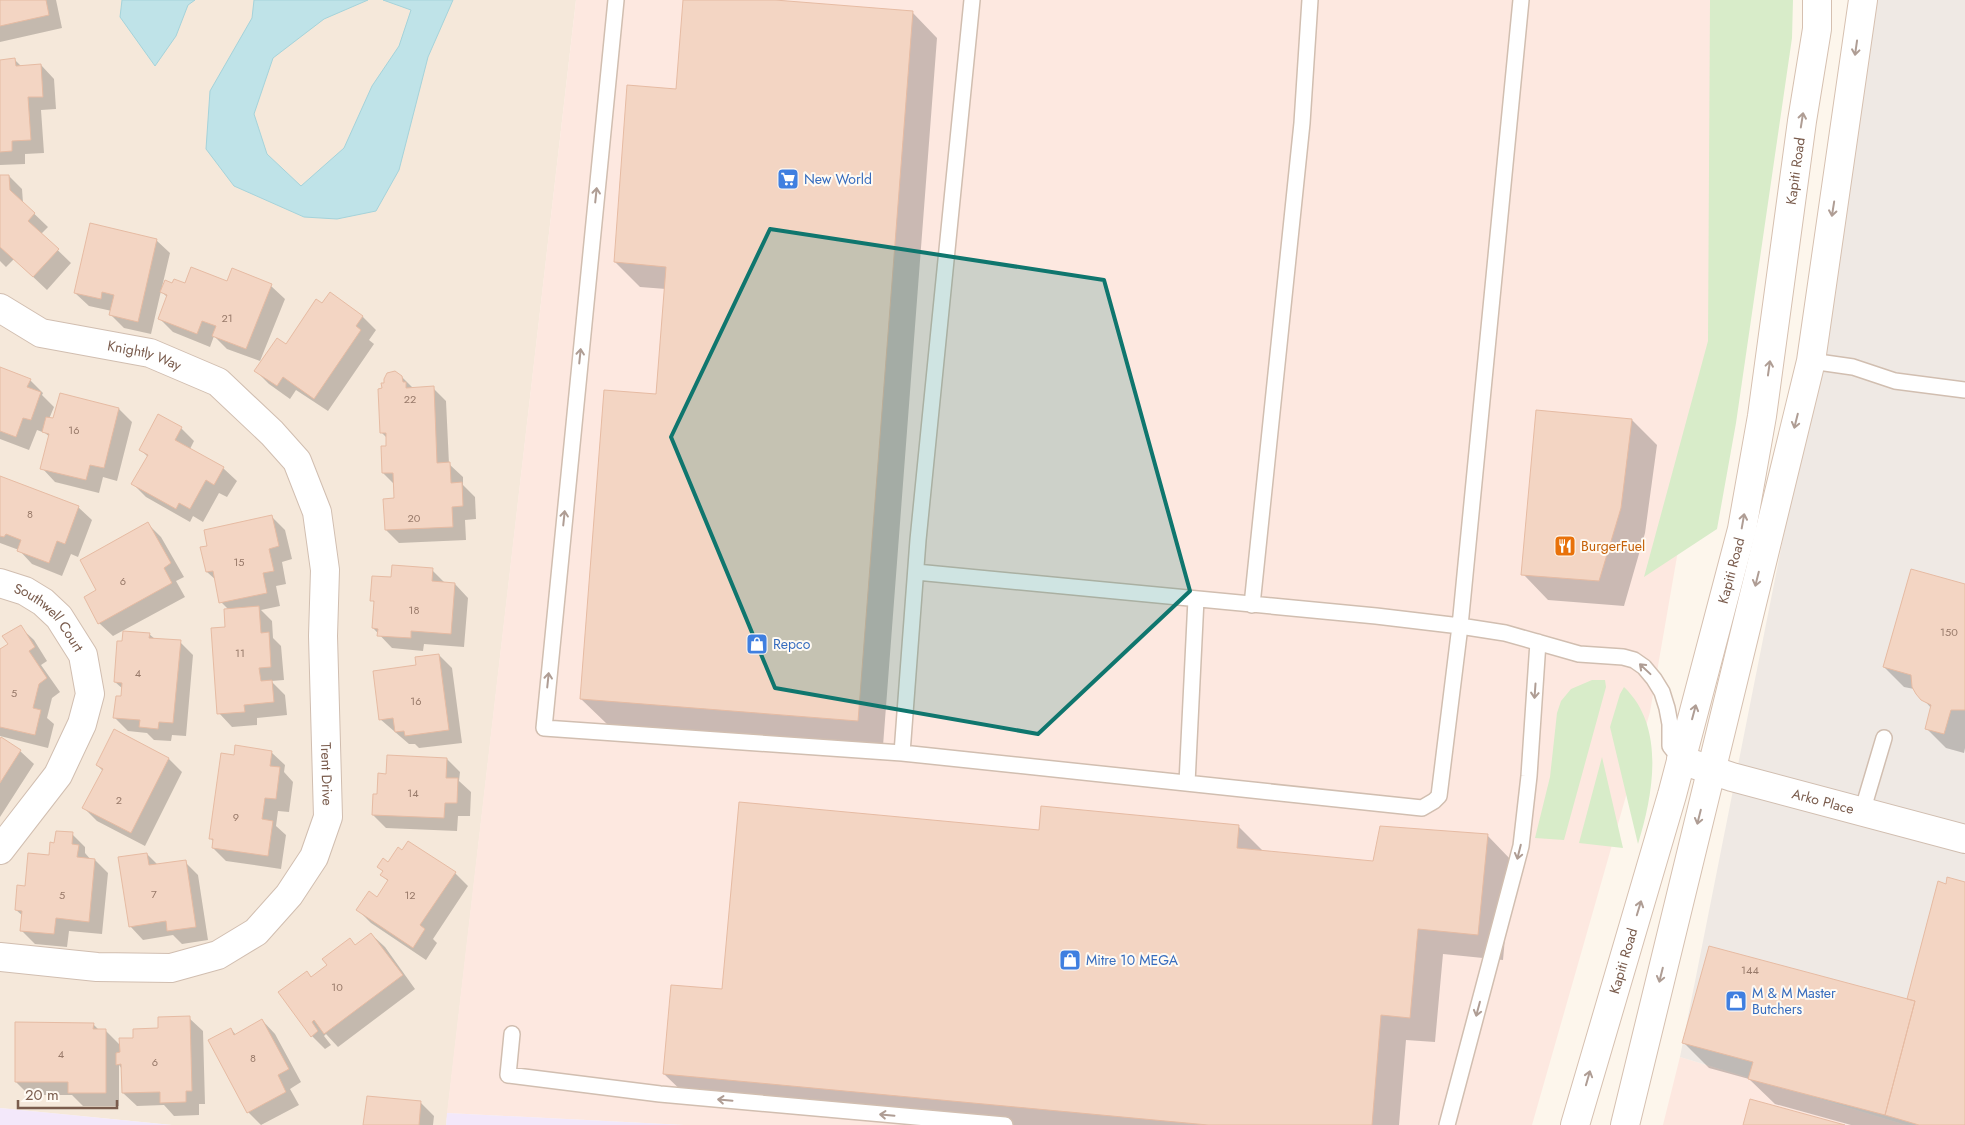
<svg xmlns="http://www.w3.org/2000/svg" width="1965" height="1125" font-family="Jost,sans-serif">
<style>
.residential{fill:#f5e8da}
.commercial{fill:#fde8e0}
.industrial{fill:#efe9e4}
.education{fill:#f3e8fa}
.green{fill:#d8ecc9}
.water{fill:#bfe3e8;stroke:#a5d3da}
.shadow{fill:#0003}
.building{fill:#f3d5c3;stroke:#e6bba3}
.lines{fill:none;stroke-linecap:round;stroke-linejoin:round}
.lane-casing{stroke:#d1beb0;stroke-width:18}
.street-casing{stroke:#d1beb0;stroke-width:30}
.secondary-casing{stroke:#d6c0b0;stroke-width:30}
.lane{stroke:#fff;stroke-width:15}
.street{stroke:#fff;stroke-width:28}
.secondary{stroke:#fff;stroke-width:28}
.oneway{stroke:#af9d94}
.marked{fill:#0f766e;fill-opacity:0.2;stroke:#0f766e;stroke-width:4;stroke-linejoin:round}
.labels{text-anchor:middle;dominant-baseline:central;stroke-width:4;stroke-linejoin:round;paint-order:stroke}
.number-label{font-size:11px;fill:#987a6a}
.street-label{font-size:14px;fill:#7a5c4d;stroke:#fffaf3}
.shop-label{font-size:14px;fill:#366cbe;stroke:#fffaf3;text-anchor:start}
.food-label{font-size:14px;fill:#c56008;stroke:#fffaf3;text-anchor:start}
</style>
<rect width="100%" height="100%" fill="#fdf6ec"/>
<path class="residential" d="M 0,0 L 576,0 L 446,1125 L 172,1125 L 0,1108 Z"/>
<path class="commercial" d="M 576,0 L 1752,0 L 1717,326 L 1650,712 L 1532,1125 L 684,1125 L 447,1113 Z
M 1680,1057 L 1906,1125 L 1663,1125 Z"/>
<path class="industrial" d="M 1873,0 L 1965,0 L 1965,1125 L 1906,1125 L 1680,1057 L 1802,443 Z"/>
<path class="education" d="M 0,1108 L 172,1125 L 0,1125 Z
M 447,1113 L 684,1125 L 446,1125 Z"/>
<path class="green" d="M 1710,0 L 1793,0 L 1792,38 L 1736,423 L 1717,529 L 1644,577 L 1708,341 Z
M 1592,680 L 1605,680 L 1606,687 L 1564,840 L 1535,838 L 1550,777 L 1557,713 L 1561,701 L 1571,689 Z
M 1624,687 C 1666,727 1653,795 1638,844 L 1610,727 L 1620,694 Z
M 1602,757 L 1623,848 L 1579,843 Z"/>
<path class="water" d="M 122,0 L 195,0 L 188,5 L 176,36 L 155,66 L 120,17 Z
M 254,0 L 368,0 L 324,19 L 273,58 L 254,114 L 267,154 L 301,186 L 344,148 L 372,86 L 399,46 L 411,10 L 383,0 L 453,0 L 428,57 L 399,170 L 376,211 L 337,219 L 304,217 L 234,186 L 206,149 L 210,91 L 252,18 Z"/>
<path class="shadow" d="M 0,0 L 56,0 L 62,28 L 0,42 Z
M 685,0 L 760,0 L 912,12 L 937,38 L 883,746 L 607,724 L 581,699 L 657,396 L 666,289 L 640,287 L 615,262 L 677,90 Z
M 15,60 L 22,67 L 41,65 L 54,79 L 56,109 L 41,110 L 44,153 L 25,154 L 25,164 L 0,165 L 0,61 Z
M 9,176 L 22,189 L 23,203 L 48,227 L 41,234 L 71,263 L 47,290 L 14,259 L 6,267 L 0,261 L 0,177 Z
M 156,240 L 170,253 L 162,287 L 173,285 L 271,286 L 285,299 L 260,361 L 227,349 L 214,336 L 210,347 L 173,332 L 160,319 L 168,298 L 161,291 L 151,334 L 124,328 L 111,315 L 112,311 L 89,306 L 75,293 Z
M 330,294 L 363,317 L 376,330 L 369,340 L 374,344 L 328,411 L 296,390 L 290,399 L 269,384 L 256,371 L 286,346 Z
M 0,369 L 30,380 L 43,393 L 42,395 L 54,407 L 49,419 L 119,409 L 132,422 L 117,481 L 103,477 L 99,493 L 55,482 L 42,468 L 50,437 L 45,433 L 37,430 L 29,450 L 0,439 Z
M 399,374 L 413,388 L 433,388 L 446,401 L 449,464 L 463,477 L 463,485 L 475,497 L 476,519 L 465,520 L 466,540 L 399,543 L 386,530 L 396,499 L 395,485 L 383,473 L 387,447 L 387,438 L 381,432 L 383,389 Z
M 1632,420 L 1657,445 L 1645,533 L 1624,606 L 1548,600 L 1523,574 Z
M 181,428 L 194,441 L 190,449 L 223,468 L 237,481 L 227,497 L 219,493 L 203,522 L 193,516 L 190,522 L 146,497 L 133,484 L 148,457 L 140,449 Z
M 0,478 L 78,507 L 92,520 L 78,557 L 71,554 L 62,576 L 32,564 L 19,550 L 0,543 Z
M 272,517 L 285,530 L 292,559 L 282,562 L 286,584 L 276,586 L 280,606 L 261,610 L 272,621 L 273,638 L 281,646 L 284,680 L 271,681 L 285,695 L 287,715 L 257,718 L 257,725 L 232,727 L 219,713 L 229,610 L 221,602 L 216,580 L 207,572 L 208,547 Z
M 148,524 L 161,537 L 184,577 L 176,581 L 185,597 L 113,636 L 99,623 L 98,591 Z
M 432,570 L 446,584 L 455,584 L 468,598 L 464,647 L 424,644 L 423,651 L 392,648 L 373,628 L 375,603 L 372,600 Z
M 1965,585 L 1965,748 L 1964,753 L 1946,748 L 1926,728 L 1932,709 L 1914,689 L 1904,687 L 1884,667 Z
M 20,627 L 34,640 L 47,661 L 41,665 L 60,692 L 52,698 L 47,718 L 54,724 L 48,748 L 0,736 L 0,651 L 9,644 Z
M 149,634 L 155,639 L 180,642 L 193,655 L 186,736 L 172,735 L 171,741 L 154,740 L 147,733 L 128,731 L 115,718 L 122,698 L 123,689 L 115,682 L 123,643 Z
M 439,655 L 452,668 L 462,743 L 419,748 L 415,744 L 409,744 L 380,719 L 418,666 Z
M 114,731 L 169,759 L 182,772 L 145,846 L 97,821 L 84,808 L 103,771 L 97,765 Z
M 0,741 L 20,751 L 34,764 L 0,817 Z
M 271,752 L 285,765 L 284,772 L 293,782 L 289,812 L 278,811 L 276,826 L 286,835 L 281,869 L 226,861 L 213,848 L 214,842 L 210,838 L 235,756 Z
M 447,759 L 460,772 L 459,781 L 471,792 L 470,816 L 458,816 L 457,831 L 386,828 L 373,815 L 379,795 Z
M 1238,826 L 1264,852 L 1374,862 L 1487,835 L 1512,861 L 1503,960 L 1443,954 L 1435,1042 L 1406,1040 L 1399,1125 L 965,1125 L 690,1099 L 664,1074 L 724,990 L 1041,831 Z
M 72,834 L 85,847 L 85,853 L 91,860 L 95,860 L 108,873 L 102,934 L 69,931 L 67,947 L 35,944 L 22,931 L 23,916 L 16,910 L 26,887 L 50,856 L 56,844 Z
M 147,854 L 158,865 L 185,862 L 198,875 L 208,940 L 182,944 L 173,935 L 143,940 L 130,926 Z
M 389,863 L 455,873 L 468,886 L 433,939 L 437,943 L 426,960 L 371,923 L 358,910 L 377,898 L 388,881 L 381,875 L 384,872 L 379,867 Z
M 1965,883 L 1965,1125 L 1851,1125 L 1775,1104 L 1749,1079 L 1709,1068 L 1683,1042 L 1907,1001 L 1947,885 Z
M 371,934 L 385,947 L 415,989 L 338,1047 L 326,1034 L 324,1036 L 331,1045 L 325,1049 L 312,1036 L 307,972 L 312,978 Z
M 189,1018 L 203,1031 L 205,1104 L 199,1104 L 199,1115 L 174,1116 L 164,1105 L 137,1106 L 123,1093 L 122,1069 L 119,1065 L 119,1106 L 83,1106 L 72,1095 L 29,1095 L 16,1082 L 93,1024 L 99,1030 L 106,1031 L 121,1046 Z
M 262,1020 L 275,1034 L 301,1082 L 290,1089 L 299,1105 L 261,1125 L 248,1112 L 231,1029 L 236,1035 Z
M 421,1103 L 434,1116 L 433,1125 L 365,1125 Z"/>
<path class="building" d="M 0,0 L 46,0 L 49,15 L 0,26 Z
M 683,0 L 775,0 L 913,11 L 858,721 L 580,699 L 604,390 L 656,394 L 666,267 L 614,262 L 627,85 L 676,89 Z
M 15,58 L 16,66 L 41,64 L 43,97 L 28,97 L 31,140 L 12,141 L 12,151 L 0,152 L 0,60 Z
M 0,175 L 9,175 L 10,190 L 35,213 L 28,221 L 59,249 L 33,277 L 0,247 Z
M 90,223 L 157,239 L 138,322 L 109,315 L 114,295 L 102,292 L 101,299 L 74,293 Z
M 191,267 L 227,281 L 232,268 L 272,284 L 246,349 L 212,336 L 216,326 L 202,321 L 197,334 L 158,319 L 167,295 L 160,292 L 165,280 L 172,283 L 174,279 L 185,283 Z
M 330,292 L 363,316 L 356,326 L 361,330 L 314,399 L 283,377 L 277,386 L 254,371 L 277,338 L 286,344 L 316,299 L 322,303 Z
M 0,367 L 31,379 L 27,387 L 41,392 L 31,420 L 23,418 L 16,437 L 0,431 Z
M 395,371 L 402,376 L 403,382 L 406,382 L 406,388 L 434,386 L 437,463 L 450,462 L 451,483 L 462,482 L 463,506 L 452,507 L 453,527 L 385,530 L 383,499 L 394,498 L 393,473 L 382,473 L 381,446 L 386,446 L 386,433 L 380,433 L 378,389 L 382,388 L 381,383 L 384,383 L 384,379 L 387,373 Z
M 60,393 L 119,408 L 104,468 L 90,465 L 86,480 L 40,469 L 49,434 L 42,432 L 46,417 L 53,418 Z
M 1536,410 L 1632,419 L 1621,508 L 1599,581 L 1521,575 Z
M 158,414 L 182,427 L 175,440 L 224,467 L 214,485 L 206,480 L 190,509 L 179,503 L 176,509 L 131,484 L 148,455 L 139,450 Z
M 0,476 L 79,506 L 65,544 L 57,541 L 49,563 L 17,551 L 21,540 L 6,534 L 4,537 L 0,536 Z
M 272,515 L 279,546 L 269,549 L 274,571 L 263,573 L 267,593 L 219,603 L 213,571 L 206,572 L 200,547 L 207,546 L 204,530 Z
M 148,522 L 171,563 L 164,568 L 172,583 L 98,624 L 84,597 L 96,590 L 80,560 Z
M 392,565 L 433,568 L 432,581 L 455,583 L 451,634 L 411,631 L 411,638 L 377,636 L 378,629 L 372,628 L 374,601 L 370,601 L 372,576 L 391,577 Z
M 1911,569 L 1965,584 L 1965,710 L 1951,710 L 1944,734 L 1925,729 L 1931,705 L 1921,700 L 1916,694 L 1912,687 L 1911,675 L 1883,667 Z
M 259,606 L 261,633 L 269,632 L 271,667 L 259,668 L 261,681 L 272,680 L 274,702 L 244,705 L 245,712 L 217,714 L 211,628 L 225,627 L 224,609 Z
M 21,625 L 35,647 L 29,651 L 47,678 L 39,684 L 33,708 L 41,710 L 35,735 L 0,727 L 0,649 L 8,644 L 2,636 Z
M 123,631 L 150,633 L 149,638 L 181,640 L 173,723 L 159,722 L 158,729 L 139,727 L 140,720 L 113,718 L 116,696 L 121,696 L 122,683 L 114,682 L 117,641 L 122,641 Z
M 439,654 L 449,730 L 405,736 L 404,731 L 395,732 L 393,718 L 379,720 L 373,671 L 416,665 L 415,657 Z
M 114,729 L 169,758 L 131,833 L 82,808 L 103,769 L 96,765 Z
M 1,737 L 21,750 L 0,783 L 0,739 Z
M 235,745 L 272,751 L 270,766 L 280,767 L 276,799 L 265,798 L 262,819 L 273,821 L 268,856 L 212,848 L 213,839 L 209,839 L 221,753 L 234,755 Z
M 387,755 L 447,758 L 446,778 L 458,778 L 457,803 L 445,803 L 444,818 L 372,815 L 373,794 L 377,794 L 378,773 L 386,774 Z
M 739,802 L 1039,830 L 1041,806 L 1239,825 L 1237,848 L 1373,861 L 1380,826 L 1488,834 L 1478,935 L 1418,929 L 1410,1018 L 1381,1015 L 1372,1125 L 1208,1125 L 663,1074 L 671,985 L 722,989 Z
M 56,831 L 73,832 L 72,844 L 79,845 L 77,857 L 95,859 L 89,922 L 56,918 L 54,934 L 20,931 L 22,911 L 15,910 L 17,885 L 25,886 L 28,853 L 49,855 L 50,842 L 54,843 Z
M 408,841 L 456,872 L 420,925 L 425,929 L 413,948 L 356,910 L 369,891 L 377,897 L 388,880 L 380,875 L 383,871 L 377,867 L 383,858 L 388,862 L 398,847 L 402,850 Z
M 147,853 L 149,865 L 186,860 L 196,927 L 167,931 L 166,921 L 129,927 L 118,857 Z
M 1947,877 L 1965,882 L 1965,1125 L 1919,1125 L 1885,1115 L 1915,1001 L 1907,999 L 1938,881 L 1946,884 Z
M 371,933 L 403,975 L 324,1034 L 314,1020 L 312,1022 L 318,1031 L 311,1037 L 278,992 L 307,971 L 311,977 L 327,965 L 322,959 L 350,938 L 355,945 Z
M 1709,946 L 1915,1001 L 1885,1115 L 1748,1079 L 1753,1062 L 1682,1043 Z
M 190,1016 L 192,1091 L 186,1091 L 186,1102 L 160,1103 L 160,1092 L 122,1093 L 121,1064 L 116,1065 L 116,1053 L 120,1052 L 119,1038 L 133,1038 L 133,1029 L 158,1028 L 158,1017 Z
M 262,1019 L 289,1069 L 278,1075 L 286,1092 L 247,1113 L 208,1040 L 231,1028 L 234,1035 Z
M 15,1022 L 94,1023 L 93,1029 L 106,1029 L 106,1093 L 68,1093 L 68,1082 L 15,1082 Z
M 367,1096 L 421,1101 L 419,1125 L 363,1125 Z
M 1750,1099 L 1845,1125 L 1743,1125 Z"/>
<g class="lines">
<g class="lane-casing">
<path id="lane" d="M 616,0 L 544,728 L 902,753 L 1422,808 L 1434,801 L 1439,796 L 1460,626 L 1521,0
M 1811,361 L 1853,367 L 1895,381 L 1965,390
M 916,572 L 1376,616 L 1460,626 L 1505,633 L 1579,654 L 1623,657 L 1634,660 L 1644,667 L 1654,679 L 1662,692 L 1667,708 L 1670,724 L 1670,746 L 1681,760
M 1252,605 L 1302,123 L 1310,0
M 902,753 L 918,540 L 972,0
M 1187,783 L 1196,599
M 1862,812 L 1884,738
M 512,1034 L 508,1075 L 660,1094 L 1005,1125
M 1447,1125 L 1521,846 L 1529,776 L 1538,642"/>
</g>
<g class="street-casing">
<g id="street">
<path id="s1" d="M 0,308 L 41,333 L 150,353 L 218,382 L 272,433 L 297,461 L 317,512 L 325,570 L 323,636 L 328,817 L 314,857 L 289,895 L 256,932 L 218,955 L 171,968 L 97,967 L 0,957"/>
<path id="s2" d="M 0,583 L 25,591 L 43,602 L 59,617 L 83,655 L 90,694 L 82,724 L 58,775 L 0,850"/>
<path id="s3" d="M 1681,760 L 1732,777 L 1965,839"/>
</g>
</g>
<g class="secondary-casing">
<g id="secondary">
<path id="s4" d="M 1575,1125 L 1672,795 L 1742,529 L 1762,416 L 1802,121 L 1817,29 L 1817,0"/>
<path d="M 1625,1125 L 1811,361 L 1863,0"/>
</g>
</g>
<use href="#lane" class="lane"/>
<use href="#street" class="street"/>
<use href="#secondary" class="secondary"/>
</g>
<defs><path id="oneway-shaft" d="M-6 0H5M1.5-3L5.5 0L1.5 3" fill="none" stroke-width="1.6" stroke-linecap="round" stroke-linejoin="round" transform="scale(1.25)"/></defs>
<g class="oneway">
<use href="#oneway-shaft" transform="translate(1856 48) rotate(98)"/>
<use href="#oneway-shaft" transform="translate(1802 120) rotate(-81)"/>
<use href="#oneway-shaft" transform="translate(596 195) rotate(-84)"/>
<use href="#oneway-shaft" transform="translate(1833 209) rotate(99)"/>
<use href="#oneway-shaft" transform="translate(580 356) rotate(-84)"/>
<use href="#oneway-shaft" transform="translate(1769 368) rotate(-82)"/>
<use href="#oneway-shaft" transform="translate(1796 421) rotate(104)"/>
<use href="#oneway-shaft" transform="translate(564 518) rotate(-84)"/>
<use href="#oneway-shaft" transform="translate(1743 521) rotate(-80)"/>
<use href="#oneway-shaft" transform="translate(1757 579) rotate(104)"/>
<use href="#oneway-shaft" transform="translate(1645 669) rotate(-137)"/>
<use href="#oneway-shaft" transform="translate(548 680) rotate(-84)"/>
<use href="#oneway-shaft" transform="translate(1535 691) rotate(94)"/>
<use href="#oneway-shaft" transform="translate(1694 712) rotate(-75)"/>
<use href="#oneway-shaft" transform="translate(1699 817) rotate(104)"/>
<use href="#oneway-shaft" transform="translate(1519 852) rotate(104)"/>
<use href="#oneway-shaft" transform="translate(1639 908) rotate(-73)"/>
<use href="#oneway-shaft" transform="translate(1661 975) rotate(104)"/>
<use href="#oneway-shaft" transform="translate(1478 1009) rotate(105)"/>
<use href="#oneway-shaft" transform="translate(1588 1078) rotate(-74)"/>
<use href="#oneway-shaft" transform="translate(725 1100) rotate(-175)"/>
<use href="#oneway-shaft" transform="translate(887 1115) rotate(-175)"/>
</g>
<path class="marked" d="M 770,229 L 1104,280 L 1190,591 L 1038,734 L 775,688 L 671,437 Z"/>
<defs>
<g id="supermarket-square" transform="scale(1.125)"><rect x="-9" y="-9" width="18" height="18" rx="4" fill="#3f7fe0" stroke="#fffaf3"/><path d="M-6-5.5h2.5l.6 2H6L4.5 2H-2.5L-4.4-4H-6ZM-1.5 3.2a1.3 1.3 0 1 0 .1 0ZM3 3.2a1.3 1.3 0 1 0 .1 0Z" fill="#fff"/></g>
<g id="restaurant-square" transform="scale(1.125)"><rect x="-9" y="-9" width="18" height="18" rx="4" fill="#e8710a" stroke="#fffaf3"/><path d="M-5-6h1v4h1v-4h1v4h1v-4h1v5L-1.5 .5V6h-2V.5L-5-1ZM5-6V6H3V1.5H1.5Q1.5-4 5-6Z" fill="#fff"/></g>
<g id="shop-square" transform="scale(1.125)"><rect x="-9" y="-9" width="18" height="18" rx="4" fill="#3f7fe0" stroke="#fffaf3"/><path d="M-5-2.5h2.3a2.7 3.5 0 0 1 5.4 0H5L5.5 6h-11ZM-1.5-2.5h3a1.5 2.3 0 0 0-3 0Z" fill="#fff"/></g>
</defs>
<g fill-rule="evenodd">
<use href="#supermarket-square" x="788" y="179"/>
<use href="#restaurant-square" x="1565" y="546"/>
<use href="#shop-square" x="757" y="644"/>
<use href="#shop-square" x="1070" y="960"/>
<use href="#shop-square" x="1736" y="1001"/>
</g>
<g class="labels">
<g class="number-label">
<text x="227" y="318">21</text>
<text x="410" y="399">22</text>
<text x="74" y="430">16</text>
<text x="30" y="514">8</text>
<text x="414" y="518">20</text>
<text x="239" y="562">15</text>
<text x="123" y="581">6</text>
<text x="414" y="610">18</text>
<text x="1949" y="632">150</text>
<text x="240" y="653">11</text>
<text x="138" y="673">4</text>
<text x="14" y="693">5</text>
<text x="416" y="701">16</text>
<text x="413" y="793">14</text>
<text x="119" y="800">2</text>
<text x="236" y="817">9</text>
<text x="154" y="894">7</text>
<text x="62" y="895">5</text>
<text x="410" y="895">12</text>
<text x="1750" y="970">144</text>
<text x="337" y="987">10</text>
<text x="61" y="1054">4</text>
<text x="253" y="1058">8</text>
<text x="155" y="1062">6</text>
</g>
<g class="street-label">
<text stroke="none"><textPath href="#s4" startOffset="981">Kapiti Road</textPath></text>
<text stroke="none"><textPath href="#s1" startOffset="154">Knightly Way</textPath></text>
<text stroke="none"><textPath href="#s4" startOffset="576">Kapiti Road</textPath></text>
<text stroke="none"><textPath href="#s2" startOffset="62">Southwell Court</textPath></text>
<text stroke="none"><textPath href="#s1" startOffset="662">Trent Drive</textPath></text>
<text stroke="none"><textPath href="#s3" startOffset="148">Arko Place</textPath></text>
<text stroke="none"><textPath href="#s4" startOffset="171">Kapiti Road</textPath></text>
</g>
<g class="shop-label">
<text x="804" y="179">New World</text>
<text x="773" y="644">Repco</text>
<text x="1086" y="960">Mitre 10 MEGA</text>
<text x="1752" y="993">M &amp; M Master<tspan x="1752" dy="16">Butchers</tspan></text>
</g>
<g class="food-label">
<text x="1581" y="546">BurgerFuel</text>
</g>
</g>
<path d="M18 1100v8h99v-8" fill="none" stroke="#7a5c4d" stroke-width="2.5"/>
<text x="25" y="1100" font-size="15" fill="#7a5c4d" stroke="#fffaf3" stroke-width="4" paint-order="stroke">20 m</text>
</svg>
